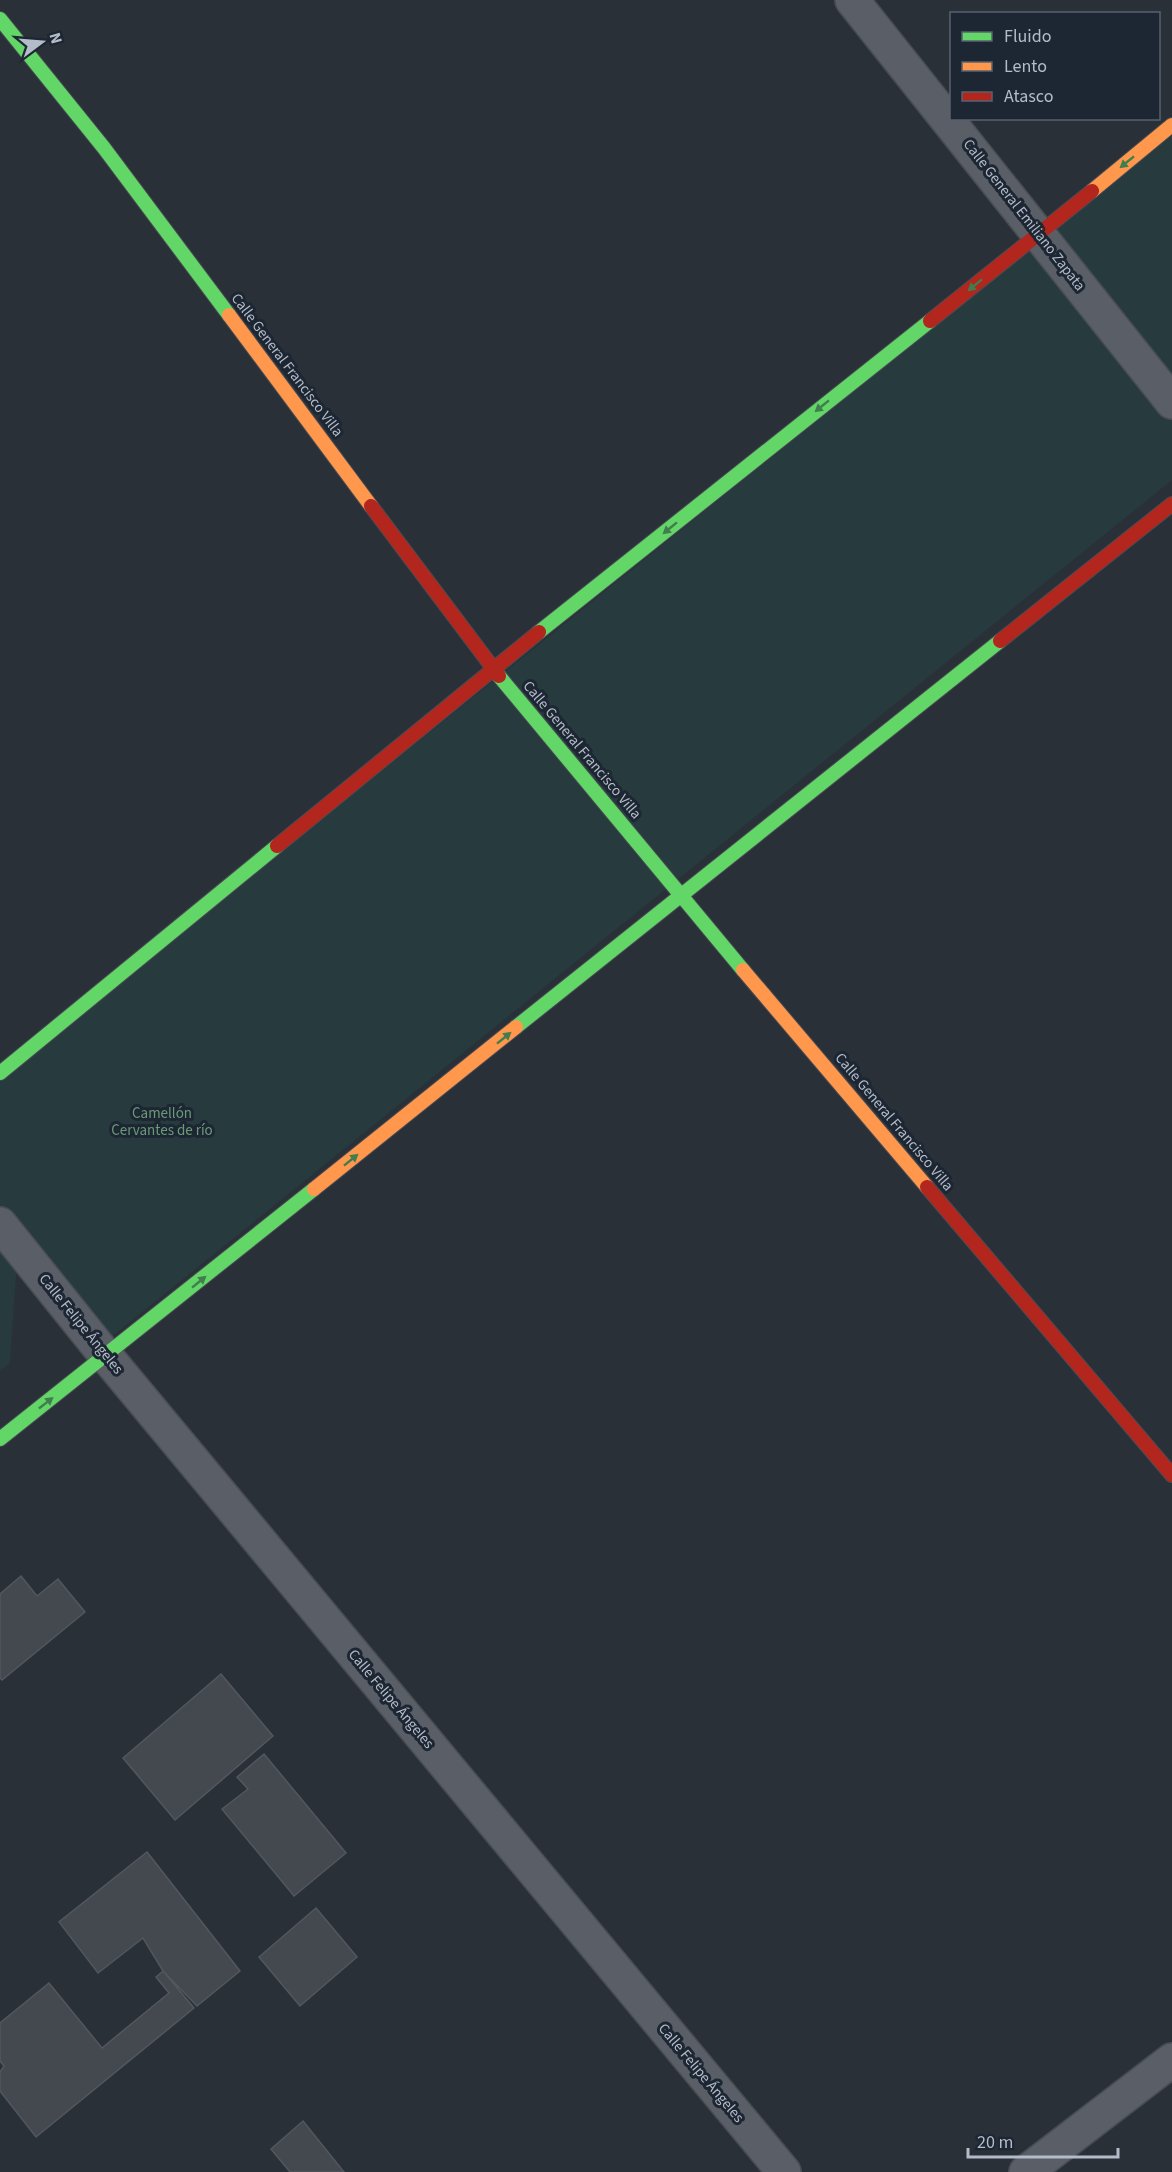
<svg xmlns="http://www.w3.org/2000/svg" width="1172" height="2172" font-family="'Source Sans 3',sans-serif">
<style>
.green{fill:#273a3e}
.building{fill:#444950;stroke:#52575f;stroke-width:1.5}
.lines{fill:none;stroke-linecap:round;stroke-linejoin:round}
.street-casing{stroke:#484c53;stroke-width:36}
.fast-casing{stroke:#484c53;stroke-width:16}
.slow-casing{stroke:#484c53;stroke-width:16}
.jam-casing{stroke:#484c53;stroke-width:16}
.street{stroke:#5a5e66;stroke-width:33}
.fast{stroke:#63d668;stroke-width:14}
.slow{stroke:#ff974d;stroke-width:14}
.jam{stroke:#b3261e;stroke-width:14}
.oneway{fill:#407e4e}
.labels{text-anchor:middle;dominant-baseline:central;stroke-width:6;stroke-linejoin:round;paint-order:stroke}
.street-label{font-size:15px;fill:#b4bcc9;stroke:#1d2633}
.park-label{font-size:15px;fill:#6b9a76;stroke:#1d2633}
</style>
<rect width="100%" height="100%" fill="#2a3038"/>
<path class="green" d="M 1172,135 L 1172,480 L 104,1343 L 0,1213 L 0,1078 Z
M 0,1241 L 18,1246 L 10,1363 L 0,1371 Z"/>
<path class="building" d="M 21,1576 L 37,1596 L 58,1579 L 85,1612 L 2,1680 L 0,1678 L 0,1594 Z
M 221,1674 L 273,1736 L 175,1820 L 123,1758 Z
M 264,1754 L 346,1853 L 294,1896 L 222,1809 L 248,1789 L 237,1777 Z
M 147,1852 L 240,1971 L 197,2006 L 163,1971 L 143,1938 L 98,1973 L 59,1922 Z
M 316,1908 L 357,1957 L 300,2006 L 259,1957 Z
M 163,1971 L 194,2008 L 36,2137 L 0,2091 L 0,2072 L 4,2066 L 0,2061 L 0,2023 L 49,1983 L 102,2048 L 169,1993 L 156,1977 Z
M 303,2121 L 344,2172 L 290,2172 L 271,2149 Z"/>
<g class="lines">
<g class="street-casing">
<path id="street" d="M 852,0 L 1172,402
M 0,1224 L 106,1356 L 784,2172
M 1026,2172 L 1172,2060"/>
</g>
<g class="fast-casing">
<path id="fast" d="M 0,19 L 104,148 L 229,315
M 539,632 L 930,321
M 499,676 L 743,970
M 516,1027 L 1000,641
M 0,1073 L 277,846
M 0,1439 L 314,1189"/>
</g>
<g class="slow-casing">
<path id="slow" d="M 1092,191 L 1172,125
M 229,315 L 371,506
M 743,970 L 927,1187
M 314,1189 L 516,1027"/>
</g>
<g class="jam-casing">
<path id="jam" d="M 930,321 L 1092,191
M 371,506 L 499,676
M 1000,641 L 1172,504
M 277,846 L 539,632
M 927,1187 L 1172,1475"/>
</g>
<use href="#street" class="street"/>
<use href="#fast" class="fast"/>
<use href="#slow" class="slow"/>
<use href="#jam" class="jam"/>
</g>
<defs><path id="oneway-solid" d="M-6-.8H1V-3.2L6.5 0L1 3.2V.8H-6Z" transform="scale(1.5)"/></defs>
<g class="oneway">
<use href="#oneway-solid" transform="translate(1127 162) rotate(141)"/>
<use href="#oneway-solid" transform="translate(975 285) rotate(141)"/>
<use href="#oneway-solid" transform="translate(822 406) rotate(141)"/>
<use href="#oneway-solid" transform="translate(670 528) rotate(141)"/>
<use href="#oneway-solid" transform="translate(504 1038) rotate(-39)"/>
<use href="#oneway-solid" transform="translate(351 1160) rotate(-39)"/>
<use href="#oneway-solid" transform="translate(199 1282) rotate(-39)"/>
<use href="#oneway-solid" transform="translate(46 1403) rotate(-38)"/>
</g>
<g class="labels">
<g class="street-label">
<text transform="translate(1024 215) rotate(52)">Calle General Emiliano Zapata</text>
<text transform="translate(287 365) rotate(53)">Calle General Francisco Villa</text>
<text transform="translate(582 750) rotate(50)">Calle General Francisco Villa</text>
<text transform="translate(894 1122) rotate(50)">Calle General Francisco Villa</text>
<text transform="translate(81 1324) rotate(51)">Calle Felipe Ángeles</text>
<text transform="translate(391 1699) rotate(50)">Calle Felipe Ángeles</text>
<text transform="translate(701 2073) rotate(50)">Calle Felipe Ángeles</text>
</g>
<g class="park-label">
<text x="162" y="1113">Camellón<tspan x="162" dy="17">Cervantes de río</tspan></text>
</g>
</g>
<rect x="950" y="12" width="210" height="108" fill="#1d2633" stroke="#59626f" stroke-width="1.5"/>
<rect x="962" y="32" width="30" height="9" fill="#63d668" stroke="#59626f" stroke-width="1.5"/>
<text x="1004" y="42" font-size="18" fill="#b4bcc9">Fluido</text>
<rect x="962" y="62" width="30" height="9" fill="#ff974d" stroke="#59626f" stroke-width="1.5"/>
<text x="1004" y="72" font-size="18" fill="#b4bcc9">Lento</text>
<rect x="962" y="92" width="30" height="9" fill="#b3261e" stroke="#59626f" stroke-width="1.5"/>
<text x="1004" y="102" font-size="18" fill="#b4bcc9">Atasco</text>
<g transform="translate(42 42) rotate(74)" stroke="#1d2633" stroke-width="4.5" paint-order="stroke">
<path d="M0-4.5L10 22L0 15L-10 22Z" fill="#b4bcc9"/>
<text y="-9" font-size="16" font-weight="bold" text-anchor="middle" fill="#b4bcc9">N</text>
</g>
<path d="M968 2148v9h150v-9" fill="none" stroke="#b4bcc9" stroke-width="3"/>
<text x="977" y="2148" font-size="18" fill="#b4bcc9" stroke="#1d2633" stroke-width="4.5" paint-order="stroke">20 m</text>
</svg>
